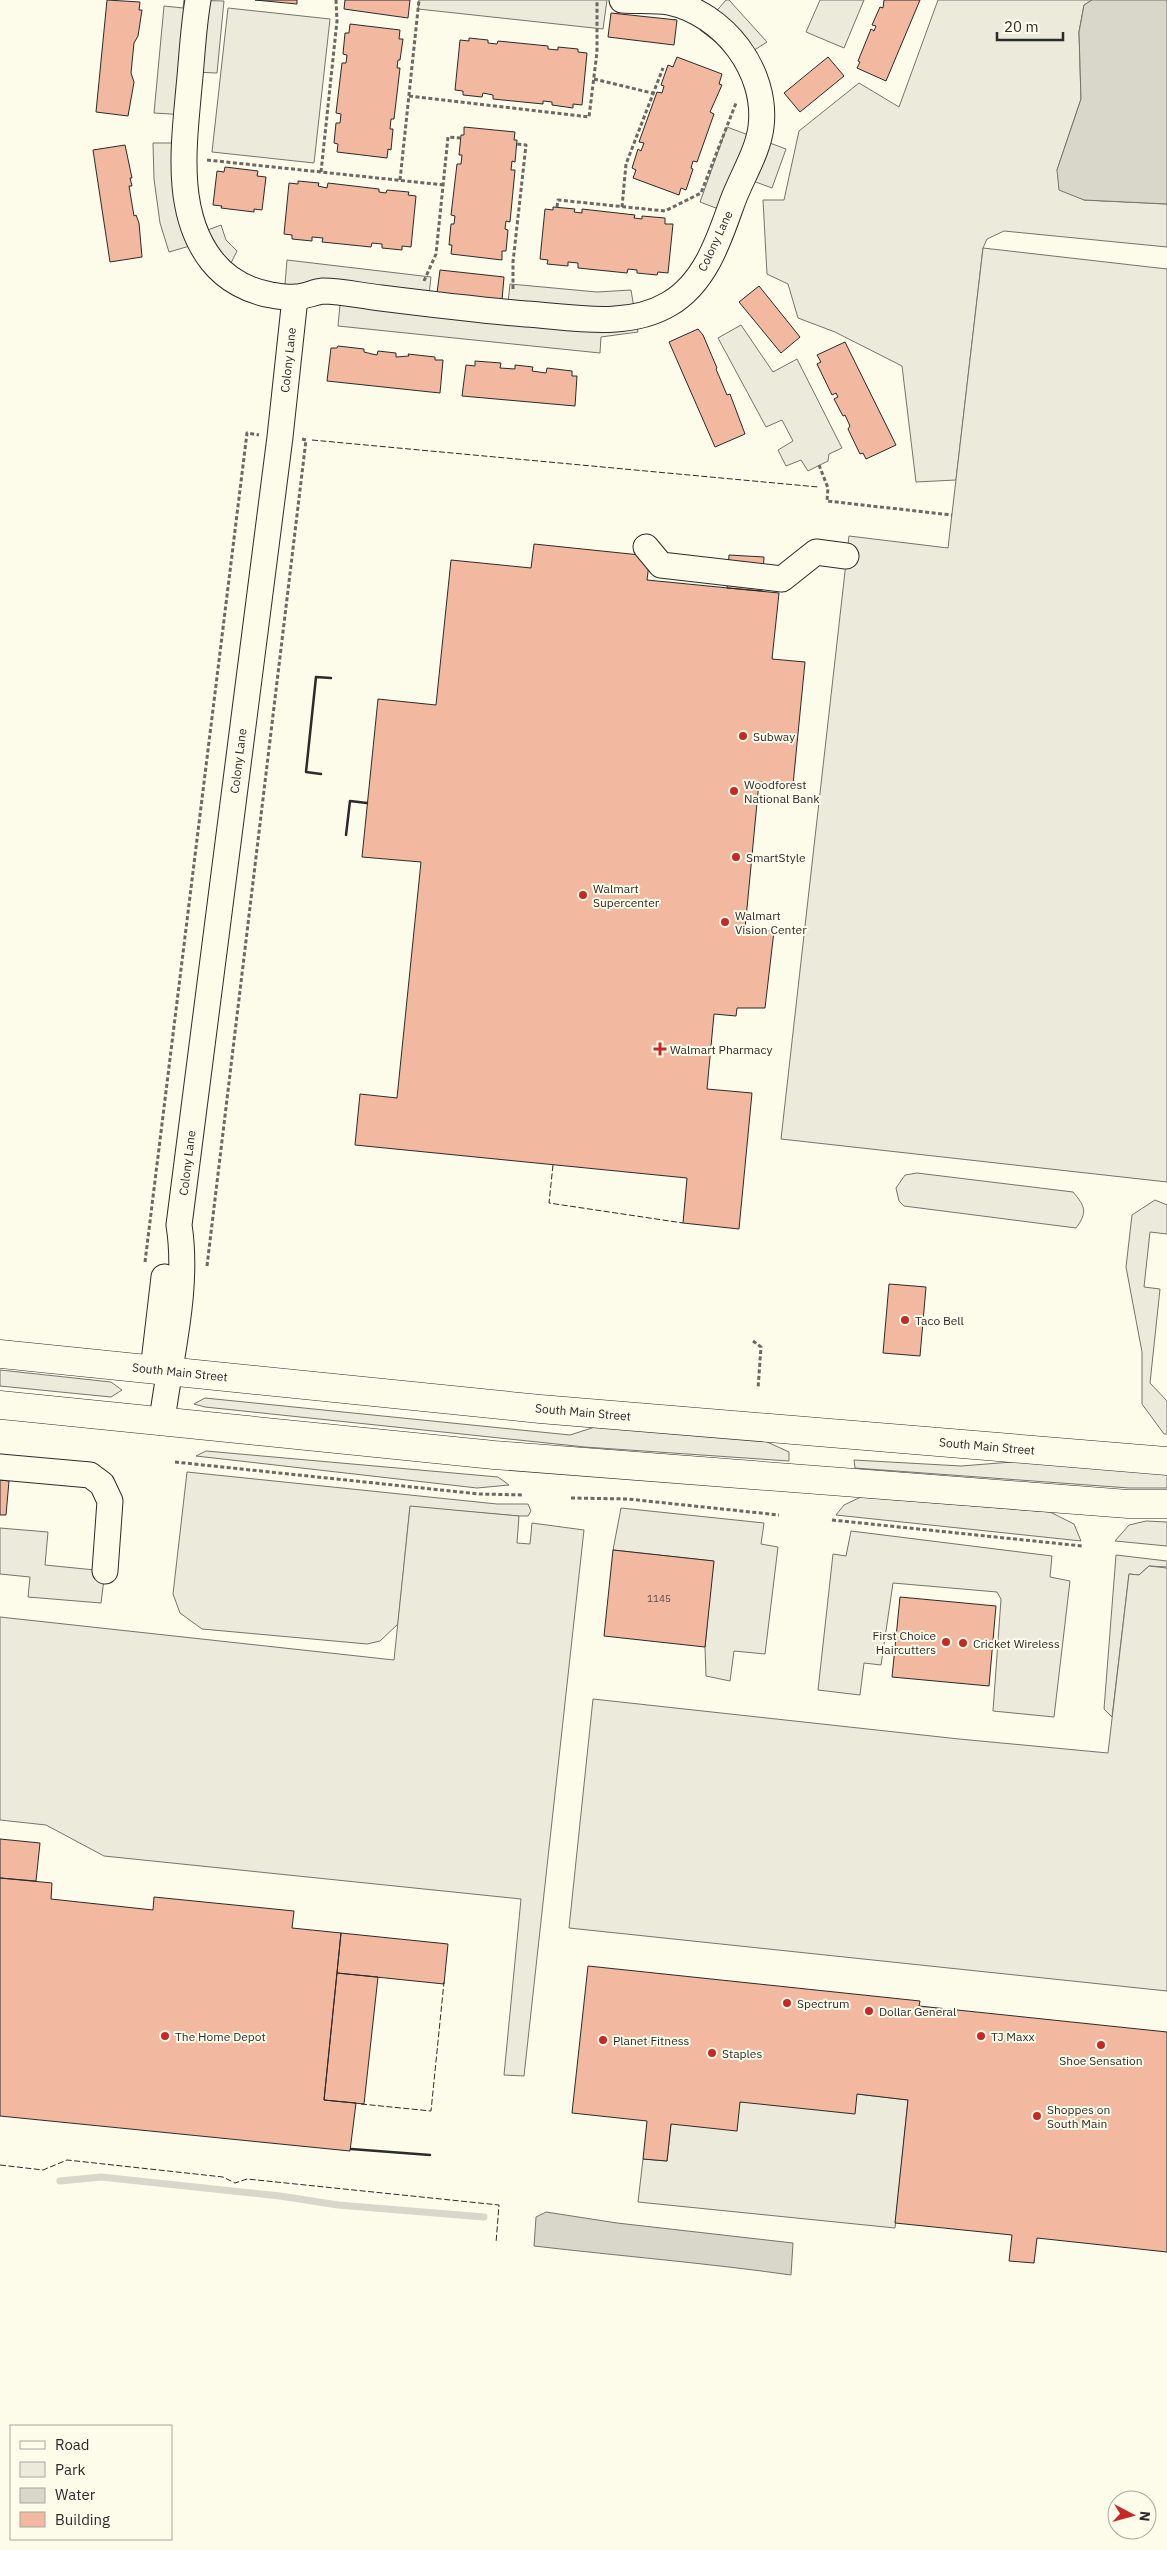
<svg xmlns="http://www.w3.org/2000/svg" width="1167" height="2550" font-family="'IBM Plex Sans',sans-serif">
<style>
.green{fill:#ecebdb;stroke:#74746e}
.parking{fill:#eceadb;stroke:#74746e}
.water{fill:#d8d7c9;stroke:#74746e}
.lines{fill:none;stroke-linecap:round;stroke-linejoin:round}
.stream{stroke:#d8d7c9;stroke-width:7}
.building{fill:#f2b8a0;stroke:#2b2b2b}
.minor-casing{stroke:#2b2b2b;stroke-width:27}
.major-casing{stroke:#2b2b2b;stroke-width:29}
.path{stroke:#6a6964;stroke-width:3;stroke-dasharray:4 2.5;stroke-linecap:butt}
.minor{stroke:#fdfbea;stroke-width:25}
.major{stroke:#fdfbea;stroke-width:28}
.fence{stroke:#2b2b2b;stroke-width:1;stroke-dasharray:6 2.5;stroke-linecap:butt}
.wall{stroke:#2b2b2b;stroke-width:2.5}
.poi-dot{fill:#c62828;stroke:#fdfbea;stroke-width:2}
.labels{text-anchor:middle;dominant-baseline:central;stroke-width:4;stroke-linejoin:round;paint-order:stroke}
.number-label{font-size:10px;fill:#5d4e48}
.street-label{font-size:12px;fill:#2b2b2b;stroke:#fdfbea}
.poi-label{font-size:12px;fill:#2b2b2b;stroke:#fdfbea;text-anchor:start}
</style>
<rect width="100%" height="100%" fill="#fdfbea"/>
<path class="green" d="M 938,0 L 1092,0 L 1084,5 L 1079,32 L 1081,99 L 1057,170 L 1084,200 L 1167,204 L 1167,247 L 1004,231 L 987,239 L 983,248 L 956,480 L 916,482 L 902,366 L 835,332 L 798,318 L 788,284 L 767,274 L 763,200 L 784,200 L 799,131 L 859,83 L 899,107 Z
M 228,8 L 330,19 L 314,163 L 212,152 Z
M 917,1173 L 1073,1192 C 1085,1206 1088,1212 1076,1228 L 904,1206 L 899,1201 L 896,1188 L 905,1175 Z
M 1155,1200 L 1167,1205 L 1167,1234 L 1150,1232 L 1144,1287 L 1160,1289 L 1150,1383 L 1167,1401 L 1167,1434 L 1164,1434 L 1142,1404 L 1142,1352 L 1126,1267 L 1132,1215 Z
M 0,1370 L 111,1382 L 122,1390 L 111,1397 L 0,1386 Z
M 205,1398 L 570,1435 L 595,1427 L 765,1441 L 789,1452 L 789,1461 L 585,1447 L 205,1407 L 194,1404 Z
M 206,1451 L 498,1477 L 509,1485 L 477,1488 L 196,1456 Z
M 854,1460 L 961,1466 L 1025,1461 L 1167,1474 L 1167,1488 L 1129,1488 L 855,1468 Z
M 187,1472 L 497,1504 L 528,1504 L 531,1511 L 528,1516 L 519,1516 L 410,1507 L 398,1624 L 380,1641 L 367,1644 L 202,1629 L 180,1613 L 173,1594 Z
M 861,1497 L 1050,1512 L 1074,1524 L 1081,1541 L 836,1515 L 844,1505 Z
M 1146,1521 L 1167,1522 L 1167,1546 L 1115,1541 L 1129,1525 Z
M 1116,1555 L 1167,1561 L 1167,1567 L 1149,1566 L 1139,1575 L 1129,1574 L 1112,1717 L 1104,1709 Z"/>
<path class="parking" d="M 184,0 L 224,1 L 217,73 L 191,72 L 187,115 L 154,113 L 164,6 L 183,8 Z
M 419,0 L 607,0 L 603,29 L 418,9 Z
M 726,0 L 729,0 L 767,42 L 745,56 L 721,46 L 700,30 Z
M 820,0 L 864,0 L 844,48 L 806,32 Z
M 727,127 L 786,149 L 772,188 L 742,177 L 729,213 L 700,202 Z
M 153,143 L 184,143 L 197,234 L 221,225 L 226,240 L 237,251 L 225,275 L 200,243 L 169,252 L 160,223 L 154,179 Z
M 983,248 L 1167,269 L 1167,1182 L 781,1139 L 849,536 L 948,548 Z
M 287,260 L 431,277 L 428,304 L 507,312 L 510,284 L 597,292 L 631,290 L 638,332 L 601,337 L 600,353 L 338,326 L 341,294 L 284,296 Z
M 741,325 L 773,372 L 797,359 L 842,448 L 829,454 L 828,461 L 808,471 L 801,460 L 786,466 L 778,450 L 793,441 L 782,420 L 766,427 L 718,338 Z
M 410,1506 L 519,1516 L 517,1543 L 530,1544 L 532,1523 L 584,1530 L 524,2076 L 504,2075 L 521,1899 L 104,1856 L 46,1825 L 0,1820 L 0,1617 L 394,1660 Z
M 621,1508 L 764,1523 L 761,1544 L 778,1547 L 765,1654 L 734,1651 L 730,1681 L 706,1676 L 705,1647 L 713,1561 L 613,1550 Z
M 0,1528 L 48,1532 L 45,1565 L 105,1571 L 101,1603 L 28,1597 L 30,1577 L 0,1574 Z
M 851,1531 L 1052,1556 L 1050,1577 L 1070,1581 L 1054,1717 L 993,1711 L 1001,1599 L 997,1592 L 893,1583 L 881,1665 L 864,1663 L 860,1695 L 818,1690 L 833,1554 L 846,1556 Z
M 1149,1566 L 1167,1568 L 1167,1991 L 569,1928 L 593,1699 L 959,1739 L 1108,1753 L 1129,1574 L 1139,1575 Z
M 857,2094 L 908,2100 L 895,2228 L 638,2202 L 643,2159 L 667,2161 L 671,2124 L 740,2102 Z"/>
<path class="water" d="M 1092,0 L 1167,0 L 1167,204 L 1084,200 L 1059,190 L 1057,170 L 1081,99 L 1079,32 L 1084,5 Z
M 546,2212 L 617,2223 L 793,2243 L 791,2275 C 706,2263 620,2256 534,2246 L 536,2217 Z"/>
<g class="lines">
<path class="stream" d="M 60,2181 L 101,2177 L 280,2196 L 338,2205 L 484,2217"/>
</g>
<path class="building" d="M 107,0 L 140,2 L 139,10 L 142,10 L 138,36 L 134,43 L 131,73 L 134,82 L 128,116 L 96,112 Z
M 255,0 L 297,0 L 297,4 Z
M 345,0 L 410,0 L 408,18 L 344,9 Z
M 884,0 L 920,0 L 886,81 L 857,68 L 860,62 L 858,61 L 871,29 L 874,31 L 876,26 L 872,25 L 880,7 L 883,8 Z
M 611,13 L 677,20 L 674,45 L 608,37 Z
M 350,24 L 400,30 L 399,39 L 403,39 L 400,60 L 398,60 L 397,68 L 400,68 L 394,119 L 391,119 L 390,129 L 393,129 L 391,150 L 388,149 L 387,158 L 337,152 L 338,144 L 334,143 L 336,123 L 340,123 L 341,114 L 336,113 L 342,63 L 346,63 L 347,55 L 343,54 L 345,33 L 349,33 Z
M 469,38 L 488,40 L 488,43 L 497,44 L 498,41 L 548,46 L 548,49 L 558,50 L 558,47 L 578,49 L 578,52 L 587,53 L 582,105 L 573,104 L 573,108 L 552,105 L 552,102 L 543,101 L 543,104 L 493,99 L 493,95 L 483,93 L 482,97 L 463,95 L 463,91 L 455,90 L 460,40 L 469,41 Z
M 677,57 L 722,74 L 719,84 L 722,85 L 710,112 L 714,114 L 697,162 L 693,161 L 691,168 L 693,169 L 686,190 L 681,188 L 679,195 L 633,178 L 636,170 L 632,168 L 638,149 L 641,151 L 644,143 L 639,142 L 657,92 L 662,93 L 664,86 L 661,85 L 668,65 L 673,67 Z
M 828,57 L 844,76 L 800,112 L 784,93 Z
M 464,127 L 515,132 L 514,140 L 517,140 L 515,162 L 512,161 L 511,170 L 515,170 L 510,222 L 506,221 L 505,229 L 508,230 L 506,251 L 502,251 L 502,260 L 451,254 L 452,245 L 449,245 L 451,224 L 454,224 L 455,216 L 451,215 L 457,164 L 461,164 L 462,155 L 459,155 L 461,135 L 464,135 Z
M 125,145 L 132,178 L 130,178 L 132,186 L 129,186 L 134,216 L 136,215 L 139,223 L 142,257 L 110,262 L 93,150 Z
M 225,167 L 258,171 L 257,176 L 266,177 L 262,210 L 254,209 L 254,212 L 221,208 L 222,206 L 213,205 L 217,171 L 224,172 Z
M 298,181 L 319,183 L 318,186 L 327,188 L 328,183 L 379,189 L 379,192 L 386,193 L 387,190 L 409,192 L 408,195 L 416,196 L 411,247 L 402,246 L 402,250 L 382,248 L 382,244 L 372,243 L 371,247 L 322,242 L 323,238 L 312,237 L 312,241 L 292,239 L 292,235 L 284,234 L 289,183 L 298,184 Z
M 553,207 L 575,209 L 574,212 L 582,213 L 582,209 L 635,215 L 634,218 L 642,219 L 642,216 L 665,218 L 665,224 L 673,224 L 668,273 L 658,272 L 657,275 L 637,273 L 637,270 L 628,269 L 627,273 L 578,268 L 578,263 L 568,262 L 568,266 L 547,264 L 548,260 L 540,259 L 545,209 L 553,210 Z
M 440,270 L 504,277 L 502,300 L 437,293 Z
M 759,286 L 800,337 L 781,353 L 739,302 Z
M 698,329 L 703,335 L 717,368 L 716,369 L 727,395 L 730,394 L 745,434 L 715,447 L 669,342 Z
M 845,342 L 896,445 L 866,459 L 863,453 L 860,454 L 848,429 L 850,426 L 845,415 L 843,416 L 834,399 L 838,397 L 836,393 L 832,395 L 817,364 L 821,362 L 817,355 Z
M 338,346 L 364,349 L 364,352 L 372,354 L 377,355 L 378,351 L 396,353 L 396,357 L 409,356 L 408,354 L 435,357 L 435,360 L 443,360 L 440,393 L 327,381 L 331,348 L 337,348 Z
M 475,361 L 501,363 L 500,368 L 515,369 L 515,365 L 533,367 L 532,371 L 546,373 L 547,368 L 572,371 L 572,376 L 577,376 L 575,406 L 462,396 L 466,365 L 475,366 Z
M 534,544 L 650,556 L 647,580 L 779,593 L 772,659 L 805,662 L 793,785 L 759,782 L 745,929 L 774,931 L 765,1008 L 737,1008 L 736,1016 L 714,1014 L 707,1089 L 752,1093 L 739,1229 L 683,1223 L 687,1178 L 355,1145 L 360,1094 L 397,1098 L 421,862 L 362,857 L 378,699 L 436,705 L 451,560 L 531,568 Z
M 729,555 L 764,557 L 762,591 L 727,588 Z
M 889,1284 L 926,1287 L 920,1356 L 883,1353 Z
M 0,1480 L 9,1481 L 6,1515 L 0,1515 Z
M 613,1550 L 714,1561 L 705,1647 L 604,1636 Z
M 900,1597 L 996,1606 L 989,1686 L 892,1677 Z
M 0,1839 L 40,1843 L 36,1881 L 0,1878 Z
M 0,1878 L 52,1883 L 51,1899 L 153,1910 L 154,1897 L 294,1911 L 292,1928 L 341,1933 L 324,2100 L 356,2103 L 350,2151 L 0,2116 Z
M 341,1933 L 448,1944 L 444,1984 L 337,1973 Z
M 588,1966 L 920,2001 L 919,2006 L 1167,2032 L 1167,2252 L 1037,2238 L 1034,2263 L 1009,2261 L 1012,2235 L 895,2223 L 908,2100 L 857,2094 L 855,2114 L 740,2102 L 737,2131 L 671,2124 L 667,2161 L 643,2159 L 647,2121 L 572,2113 Z
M 337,1973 L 378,1977 L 364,2104 L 324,2100 Z"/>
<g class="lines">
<g class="minor-casing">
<path id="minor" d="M 198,0 C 193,29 192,58 189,87 C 184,144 174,213 212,261 C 227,280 249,291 271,295 C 278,296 288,298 295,297 C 304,297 314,292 323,291 C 342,291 362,296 381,298 C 429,304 477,310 526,314 C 572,317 627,329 669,304 C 705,283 719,240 732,203 C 741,178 758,152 761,127 C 768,71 724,14 669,2 C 654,0 637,1 622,0
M 646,547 L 661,565 L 782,579 L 816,552 L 846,556
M 154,1362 L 164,1277
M 162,1421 C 170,1357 189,1289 179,1225 L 280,437 L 295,298
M 0,1467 L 90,1475 L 102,1484 L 110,1501 L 105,1571"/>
</g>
<g class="major-casing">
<path id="major" d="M 0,1354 L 540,1409 L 1167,1461
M 0,1405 L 494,1455 L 1128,1504 L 1167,1504"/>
</g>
<path class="path" d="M 594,79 L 652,93
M 409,96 L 589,117 L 597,52 L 597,0
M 207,160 L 444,185
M 321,172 L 337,21 L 336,0
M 400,180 L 419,0
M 557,207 L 558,200 L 665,211 L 701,193 L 736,103
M 622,207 L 626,164 L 663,68
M 424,281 L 436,254 L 448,137 L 460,138
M 513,289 L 513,262 L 526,145 L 517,144
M 819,465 L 828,488 L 827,501 L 952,515
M 145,1262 L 247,433 L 259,435
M 207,1266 L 306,440 L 302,439
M 753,1341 L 761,1347 L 758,1389
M 175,1462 L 479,1494 L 524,1495
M 571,1498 L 628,1499 L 779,1515
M 832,1520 L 1082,1546"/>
<use href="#minor" class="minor"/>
<use href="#major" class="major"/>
<path class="fence" d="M 312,440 L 818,487
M 553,1165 L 549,1203 L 683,1223
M 361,2104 L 431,2111 L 444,1982
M 0,2165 L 43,2170 L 67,2160 L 223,2177 L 235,2183 L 247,2179 L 499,2205 L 496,2243"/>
<path class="wall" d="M 321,774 L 306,772 L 316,677 L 331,678
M 346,835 L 350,801 L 367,803
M 351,2149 L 430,2155"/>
</g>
<g class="poi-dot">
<circle cx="743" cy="736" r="5"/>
<circle cx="734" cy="791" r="5"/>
<circle cx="736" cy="857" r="5"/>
<circle cx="583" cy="895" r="5"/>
<circle cx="725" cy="922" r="5"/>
<path d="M657.5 1041.5h5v5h5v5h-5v5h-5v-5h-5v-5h5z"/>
<circle cx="905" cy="1320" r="5"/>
<circle cx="946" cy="1642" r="5"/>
<circle cx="963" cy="1643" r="5"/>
<circle cx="787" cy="2003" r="5"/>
<circle cx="869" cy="2011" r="5"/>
<circle cx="165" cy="2036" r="5"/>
<circle cx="981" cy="2036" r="5"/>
<circle cx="603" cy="2040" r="5"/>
<circle cx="1101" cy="2045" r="5"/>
<circle cx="712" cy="2053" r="5"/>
<circle cx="1037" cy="2116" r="5"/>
</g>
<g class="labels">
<g class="number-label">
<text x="659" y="1598">1145</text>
</g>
<g class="street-label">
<text transform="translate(715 241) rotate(-65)">Colony Lane</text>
<text transform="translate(288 360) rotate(-84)">Colony Lane</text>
<text transform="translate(238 761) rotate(-83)">Colony Lane</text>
<text transform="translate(187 1163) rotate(-83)">Colony Lane</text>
<text transform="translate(180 1372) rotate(6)">South Main Street</text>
<text transform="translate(583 1412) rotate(5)">South Main Street</text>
<text transform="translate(987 1446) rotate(5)">South Main Street</text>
</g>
<g class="poi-label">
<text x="753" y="736">Subway</text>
<text x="744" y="784">Woodforest<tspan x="744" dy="14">National Bank</tspan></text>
<text x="746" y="857">SmartStyle</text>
<text x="593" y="888">Walmart<tspan x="593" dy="14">Supercenter</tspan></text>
<text x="735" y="915">Walmart<tspan x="735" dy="14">Vision Center</tspan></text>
<text x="670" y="1049">Walmart Pharmacy</text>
<text x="915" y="1320">Taco Bell</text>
<text x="936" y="1635" text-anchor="end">First Choice<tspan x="936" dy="14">Haircutters</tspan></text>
<text x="973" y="1643">Cricket Wireless</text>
<text x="797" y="2003">Spectrum</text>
<text x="879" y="2011">Dollar General</text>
<text x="175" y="2036">The Home Depot</text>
<text x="991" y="2036">TJ Maxx</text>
<text x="613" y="2040">Planet Fitness</text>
<text x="722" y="2053">Staples</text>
<text x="1101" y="2060" text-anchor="middle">Shoe Sensation</text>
<text x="1047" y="2109">Shoppes on<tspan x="1047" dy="14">South Main</tspan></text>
</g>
</g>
<rect x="10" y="2425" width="162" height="115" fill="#fdfbea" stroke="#a9a89e"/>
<rect x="20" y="2441" width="25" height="8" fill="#fdfbea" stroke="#a9a89e"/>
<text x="55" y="2450" font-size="15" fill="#2b2b2b">Road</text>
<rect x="20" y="2462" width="25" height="15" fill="#ecebdb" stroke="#a9a89e"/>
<text x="55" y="2475" font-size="15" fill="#2b2b2b">Park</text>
<rect x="20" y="2488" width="25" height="15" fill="#d8d7c9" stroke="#a9a89e"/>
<text x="55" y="2500" font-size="15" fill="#2b2b2b">Water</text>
<rect x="20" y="2512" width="25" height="15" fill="#f2b8a0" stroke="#a9a89e"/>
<text x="55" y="2525" font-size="15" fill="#2b2b2b">Building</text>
<g transform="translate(1132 2515) rotate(96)"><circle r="24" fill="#fdfbea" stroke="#a9a89e"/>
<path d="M0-4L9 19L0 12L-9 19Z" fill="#c62828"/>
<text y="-8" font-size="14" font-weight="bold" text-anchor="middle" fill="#2b2b2b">N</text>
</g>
<path d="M997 32v8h66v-8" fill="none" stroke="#2b2b2b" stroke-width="2.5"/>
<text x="1004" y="32" font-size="15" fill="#2b2b2b" stroke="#fdfbea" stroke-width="4" paint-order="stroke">20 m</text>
</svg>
